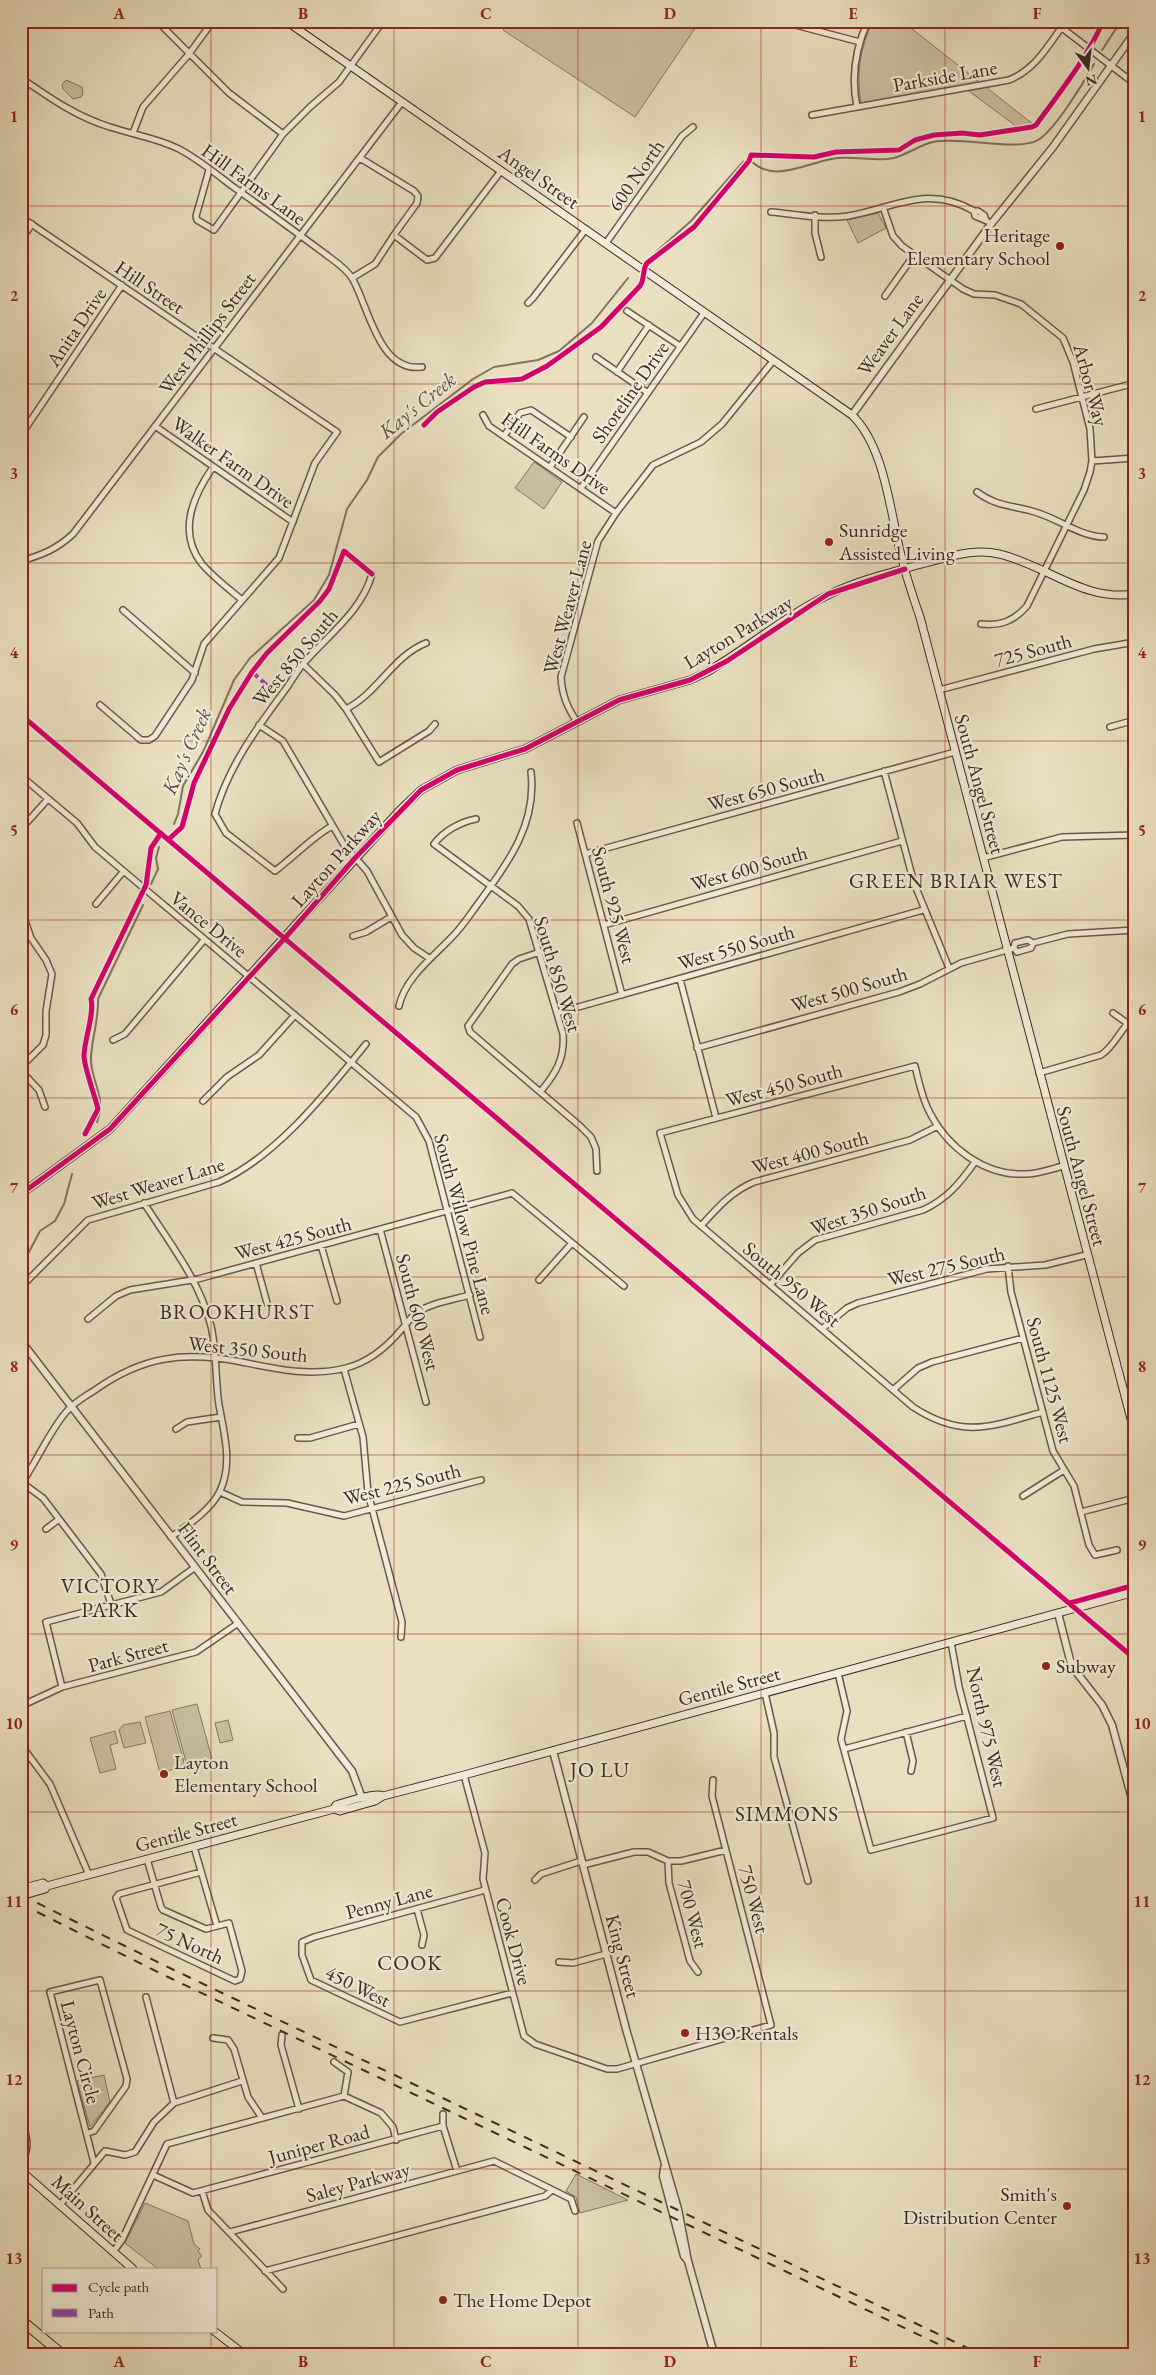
<svg xmlns="http://www.w3.org/2000/svg" width="1156" height="2375" font-family="'EB Garamond',serif">
<style>
.green{fill:#ccc1a6;stroke:#847664}
.lines{fill:none;stroke-linecap:round;stroke-linejoin:round}
.stream{stroke:#817261;stroke-width:2}
.minor-casing{stroke:#68584a;stroke-width:8}
.tertiary-casing{stroke:#68584a;stroke-width:9}
.secondary-casing{stroke:#3c2a23;stroke-width:9}
.motorway-casing{stroke:#3c2a23;stroke-width:11}
.minor{stroke:#f1ebd7;stroke-width:5}
.tertiary{stroke:#f1ebd7;stroke-width:6}
.secondary{stroke:#f1ebd7;stroke-width:7}
.motorway{stroke:#eae0c1;stroke-width:9}
.rail{stroke:#3c2a23;stroke-width:2;stroke-dasharray:9 9;stroke-linecap:butt}
.quiet{stroke:#8e44ad;stroke-width:4;stroke-dasharray:8 4;stroke-linecap:butt}
.cycleway-casing{stroke:#f1ebd7;stroke-width:8}
.cycleway{stroke:#d6006c;stroke-width:5}
.grid{fill:none;stroke:#8f2418;stroke-width:1;stroke-opacity:0.55}
.poi-dot{fill:#8f2418;stroke:#f1ebd7;stroke-width:2}
.labels{text-anchor:middle;dominant-baseline:central;stroke-width:4.5;stroke-linejoin:round;paint-order:stroke}
.street-label{font-size:20px;fill:#3c2a23;stroke:#f1ebd7}
.poi-label{font-size:20px;fill:#3c2a23;stroke:#f1ebd7;text-anchor:start}
.water-label{font-size:21px;font-style:italic;fill:#5e4e42;stroke:#f1ebd7}
.neighbourhood-label{font-size:21px;letter-spacing:1px;fill:#3c2a23;stroke:#f1ebd7}
.neatline{fill:none;stroke:#8f2418;stroke-width:2}
.grid-label{font-size:16px;text-anchor:middle;font-weight:bold;fill:#8f2418}
</style>
<rect width="100%" height="100%" fill="#eae0c1"/>
<filter id="stains"><feTurbulence type="fractalNoise" baseFrequency=".004" numOctaves="4"/><feColorMatrix values="0 0 0 0 .2 0 0 0 0 .09 0 0 0 0 .02 0 0 0 .5 -.17"/></filter>
<radialGradient id="worn" r=".72"><stop offset=".6" stop-color="#630" stop-opacity="0"/><stop offset="1" stop-color="#630" stop-opacity=".3"/></radialGradient>
<path class="green" d="M 509,21 L 700,21 L 635,117 L 503,30 Z
M 873,21 L 902,21 L 1034,125 L 1020,129 L 962,86 L 861,103 C 856,75 860,48 873,21 Z
M 66,80 L 82,87 L 83,94 L 81,97 L 73,99 L 63,89 L 62,85 Z
M 878,213 L 886,228 L 858,243 L 847,220 Z
M 534,462 L 562,482 L 544,509 L 515,488 Z
M 197,1704 L 212,1759 L 187,1766 L 172,1710 Z
M 170,1711 L 185,1766 L 160,1773 L 145,1717 Z
M 228,1720 L 233,1740 L 220,1743 L 215,1723 Z
M 140,1722 L 146,1743 L 124,1748 L 119,1730 L 123,1725 Z
M 115,1731 L 118,1743 L 110,1745 L 116,1769 L 100,1773 L 90,1738 Z
M 104,2075 L 110,2102 L 90,2127 L 77,2081 Z
M 576,2174 L 628,2200 L 580,2213 L 576,2197 L 566,2191 Z
M 145,2203 L 188,2221 L 194,2244 L 200,2249 L 198,2251 L 202,2256 L 198,2260 L 201,2269 L 158,2269 L 125,2243 Z"/>
<g class="lines">
<path class="stream" d="M 1102,50 L 1121,21
M 647,260 L 691,221 L 743,162 L 749,159 C 774,186 808,161 838,158 C 856,156 877,162 894,158 C 908,154 920,145 933,142 C 960,136 1017,152 1038,140 C 1055,130 1084,82 1094,64
M 174,824 L 178,814 L 183,786 L 204,750 L 234,680 L 250,658 L 314,600 L 329,575 L 347,509 L 367,480 L 378,457 L 401,434 L 473,379 L 494,367 L 538,360 L 559,351 L 592,323 L 628,278
M 151,884 L 158,869 L 156,858 L 159,847
M 97,1122 C 107,1095 90,1082 91,1057 C 92,1038 99,1018 98,999 L 143,905
M 21,1267 L 40,1231 L 55,1221 L 64,1204 L 72,1174"/>
<g class="minor-casing">
<path id="minor" d="M 157,21 L 229,93 L 283,134
M 780,21 L 860,42
M 1053,21 L 1135,84
M 21,78 C 50,98 77,117 110,127 C 134,135 157,138 179,149 C 198,159 215,173 232,186 C 263,208 293,230 324,253 C 333,260 346,268 352,278 C 368,304 378,373 422,367
M 857,107 C 851,77 855,49 868,21
M 812,115 L 1009,80 C 1034,70 1046,49 1061,28
M 133,133 L 143,107 L 189,54 L 213,21
M 360,158 L 414,191 L 418,196 L 417,203 L 394,235
M 209,170 L 196,216 L 197,220 L 214,230 L 283,134 L 310,107 L 339,82 L 383,21
M 883,207 L 893,236 L 902,246 L 963,289 L 974,294 L 995,295 L 1021,304 L 1063,338 L 1073,362 L 1090,429 L 1092,461 L 1090,472 L 1084,490 L 1027,606 C 1014,621 1001,626 981,624
M 974,211 L 975,216 L 987,221
M 771,212 C 795,214 823,220 848,216 C 895,208 927,184 974,211 L 978,211 L 984,215 L 986,220
M 815,215 L 815,233 L 821,257
M 21,217 L 337,432 L 315,463 L 279,558 L 204,644 L 192,680 L 155,736 L 149,740 L 141,740 L 100,705
M 21,240 L 32,224
M 606,243 L 682,136 L 693,127
M 352,278 L 375,264 L 394,235 L 427,260 L 435,258 L 501,171
M 885,296 L 914,255
M 528,303 L 533,298 L 586,229
M 627,311 L 680,346
M 596,357 L 648,393
M 617,372 L 649,325
M 1036,409 L 1135,383
M 483,415 L 489,426 L 616,513
M 155,426 L 293,522
M 21,435 L 122,285
M 504,436 L 520,413 L 531,410 L 571,437
M 1092,461 L 1135,458
M 213,467 C 193,496 177,532 202,564 C 213,577 229,589 242,600
M 550,467 L 584,417
M 581,488 L 704,313
M 977,492 C 997,507 1012,505 1035,512 C 1059,519 1079,536 1104,537
M 21,561 C 42,555 57,549 73,534 L 402,102
M 123,610 L 195,673
M 303,664 L 335,695 L 346,709 L 379,762 L 429,731 L 435,724
M 939,690 L 1094,649 L 1135,642
M 346,709 C 378,693 393,656 426,643
M 577,722 C 567,707 562,695 561,677 L 598,541 L 616,513 L 653,465 L 701,442 L 722,424 L 773,361
M 259,725 L 283,741 L 344,845 L 367,871 L 402,935 L 414,948 L 429,958
M 1110,727 L 1135,720
M 884,771 L 914,883 L 949,968
M 21,776 L 77,823 L 95,847 L 416,1117 L 429,1141 L 480,1337
M 476,819 C 460,822 444,831 434,844 L 518,906 L 529,919 L 563,1034 C 565,1058 556,1073 541,1091
M 577,823 L 622,995
M 332,826 C 311,838 295,856 275,871 L 226,833 L 215,814 C 228,766 259,725 288,686 C 293,678 298,670 303,664 C 328,635 362,611 372,574
M 21,829 L 48,799
M 585,854 L 955,752
M 983,858 L 1062,837 L 1135,835
M 96,904 L 123,872
M 21,909 L 31,938 L 46,960 L 52,974 L 46,1011 L 46,1035 L 43,1045 L 21,1067
M 604,925 L 902,841
M 353,936 L 366,932 L 391,917
M 1014,948 L 1017,952 L 1031,948 L 1033,943
M 540,952 L 519,959 L 512,964 L 468,1026 L 470,1032 L 580,1126 L 591,1137 L 596,1149 L 597,1171
M 680,979 L 716,1118
M 399,1006 C 405,978 433,957 452,937 C 463,926 471,913 480,901 C 509,862 537,823 531,772
M 557,1013 L 923,910
M 1113,1013 L 1127,1023
M 113,1040 L 125,1034 L 204,940
M 697,1048 L 899,992 L 920,984 L 961,963 L 1014,948 L 1015,943 L 1028,940 L 1033,943 L 1068,934 L 1135,930
M 21,1071 L 39,1090 L 45,1107
M 1039,1073 L 1101,1055 C 1116,1045 1121,1027 1135,1016
M 203,1101 L 227,1077 L 259,1055 L 295,1015
M 144,1203 C 169,1242 200,1281 211,1326 C 217,1352 215,1379 219,1405 C 224,1433 233,1464 220,1491 C 211,1510 188,1525 171,1537
M 701,1226 C 718,1207 731,1192 754,1182 L 910,1140 L 938,1126
M 380,1229 L 426,1402
M 321,1245 L 337,1301
M 256,1263 L 267,1303
M 1008,1266 L 1011,1292 L 1053,1451 L 1074,1486 L 1089,1545 L 1095,1555 L 1117,1550
M 539,1280 L 572,1243
M 770,1285 L 798,1253 L 815,1240 L 923,1210 C 947,1199 960,1183 975,1162
M 21,1287 L 88,1220 L 219,1182 C 276,1157 327,1092 366,1044
M 88,1319 L 116,1296 L 130,1290 L 198,1279 L 512,1193 L 624,1286
M 822,1329 L 847,1308 L 858,1303 L 987,1269 L 1045,1265 L 1086,1255
M 344,1369 L 363,1437 L 368,1493 L 402,1622 L 401,1637
M 893,1390 L 918,1368 L 932,1362 L 1023,1338
M 1043,1412 C 990,1427 962,1439 913,1407 L 693,1219 L 678,1195 L 660,1133 L 915,1066 C 919,1082 922,1099 930,1113 C 948,1148 985,1176 1025,1174 C 1038,1174 1051,1169 1063,1166
M 176,1429 L 187,1422 L 221,1417
M 298,1438 L 310,1438 L 359,1424
M 21,1482 L 43,1498 L 101,1574 L 111,1604
M 21,1484 C 36,1463 52,1426 68,1410 C 75,1402 86,1396 95,1390 C 143,1356 184,1351 242,1362 C 276,1369 311,1377 346,1368 C 369,1362 386,1348 401,1330 C 406,1325 410,1318 416,1313 C 431,1303 452,1300 470,1295
M 220,1492 L 242,1502 L 287,1503 L 344,1516 L 481,1480
M 1023,1496 L 1064,1470
M 1081,1512 L 1135,1498
M 46,1529 L 58,1520
M 838,1673 L 847,1711 L 841,1739 L 871,1850 L 993,1818 L 959,1687 L 951,1642
M 62,1687 L 46,1622 L 161,1592 L 194,1568
M 765,1693 L 774,1733 L 774,1757 L 808,1881
M 21,1706 L 62,1687 L 196,1652 L 237,1624
M 906,1732 L 913,1761 L 911,1771
M 21,1745 L 50,1784 L 89,1875
M 844,1749 L 967,1716
M 464,1775 L 485,1853 L 483,1879 L 524,2036 L 535,2044 L 607,2069 L 617,2069 L 771,2025 L 712,1796 L 713,1780
M 194,1847 L 217,1926
M 147,1859 L 161,1907 L 163,1910 L 206,1929 L 229,1923 L 242,1971 L 240,1979 L 235,1981 L 127,1930 L 116,1898 L 119,1894 L 201,1872
M 668,1861 L 669,1883 L 690,1961 L 698,1972
M 583,1865 L 634,1852 L 648,1852 L 668,1861 L 681,1861 L 726,1850
M 535,1880 L 541,1874 L 581,1861
M 21,1882 L 26,1888
M 485,1890 L 314,1937 L 302,1942 L 302,1955 L 311,1980 L 400,2022 L 512,1993
M 417,1909 L 424,1935 L 422,1945
M 559,1962 L 573,1963 L 606,1954
M 282,2035 L 281,2045 L 299,2109
M 213,2038 L 228,2040 L 234,2049 L 248,2097 L 262,2118
M 334,2062 L 348,2072 L 344,2096
M 174,2103 L 242,2081
M 443,2114 L 443,2126 L 457,2171
M 21,2116 C 25,2132 32,2148 21,2162
M 88,2133 L 94,2131 L 126,2086 L 127,2079 L 100,1980 L 50,1992 L 94,2163
M 153,2175 L 193,2193 L 443,2126
M 202,2191 L 208,2210 L 283,2289
M 60,2205 L 105,2151 L 125,2155 L 135,2152 L 154,2122 L 174,2103 L 146,1997
M 230,2232 L 494,2161 L 571,2199 L 575,2211
M 113,2252 L 122,2240 L 167,2144 L 344,2096 L 381,2113 L 393,2127 L 396,2140
M 265,2271 L 545,2196 L 552,2190"/>
</g>
<g class="tertiary-casing">
<path id="tertiary" d="M 852,415 L 991,224 L 1053,147 L 1135,32
M 21,1341 L 352,1771 L 362,1798
M 1058,1613 L 1070,1660 L 1077,1673 L 1102,1705 L 1112,1725 L 1135,1810
M 553,1751 L 626,2029 L 678,2209 L 688,2261 L 714,2354
M 664,2168 L 663,2176 L 684,2256 L 688,2261"/>
</g>
<g class="secondary-casing">
<path id="secondary" d="M 286,21 L 852,415 C 885,447 890,512 901,555 C 906,576 913,597 920,617 L 1135,1434
M 21,1194 L 110,1129 L 399,811 L 421,790 L 457,770 L 525,749 L 619,700 L 690,680 L 707,672 C 748,648 785,616 828,595 C 858,580 893,572 925,563 C 949,557 974,548 999,554 C 1047,565 1083,602 1135,594
M 334,1809 L 336,1805 C 347,1802 374,1792 383,1796 L 464,1775 L 1135,1592
M 21,1889 L 43,1883 L 47,1886
M 21,1896 L 45,1889 L 47,1886 L 334,1809 L 340,1811 L 375,1801 L 383,1796
M 21,2171 L 133,2269
M 214,2331 L 244,2354"/>
</g>
<g class="motorway-casing">
<path id="motorway" d="M 21,2320 L 62,2354
M 21,2347 L 29,2354"/>
</g>
<use href="#minor" class="minor"/>
<use href="#tertiary" class="tertiary"/>
<use href="#secondary" class="secondary"/>
<use href="#motorway" class="motorway"/>
<path class="rail" d="M 21,1895 L 174,1970 L 980,2354
M 21,1904 L 168,1977 L 959,2354"/>
<path class="quiet" d="M 252,672 L 279,696"/>
<g class="cycleway-casing">
<path id="cycleway" d="M 424,425 L 437,412 L 474,387 L 485,382 L 522,379 L 547,366 L 601,327 L 640,286 C 645,279 642,270 647,263 L 694,227 L 749,161 L 751,155 L 814,157 L 836,152 L 899,150 L 915,140 L 934,135 L 962,133 L 980,135 L 1032,127 L 1036,125 C 1057,96 1090,54 1103,21
M 21,715 L 1135,1659
M 169,839 L 182,827 L 194,783 L 229,709 L 252,672 L 267,653 L 320,601 L 329,589 L 344,551 L 372,574
M 85,1134 L 98,1109 C 95,1096 84,1067 84,1056 C 84,1040 95,1013 91,999 L 146,885 L 151,848 L 161,833
M 21,1194 L 110,1129 L 285,938 L 355,858 L 421,790 L 457,770 L 525,749 L 619,700 L 690,680 L 727,661 L 828,594 L 905,569
M 1070,1603 L 1135,1585"/>
</g>
<use href="#cycleway" class="cycleway"/>
</g>
<path class="grid" d="M 211,21 L 211,2269M 394,21 L 394,2354M 578,21 L 578,2354M 761,21 L 761,2354M 945,21 L 945,2354M 21,206 L 1135,206M 21,384 L 1135,384M 21,563 L 1135,563M 21,741 L 1135,741M 21,920 L 1135,920M 21,1098 L 1135,1098M 21,1277 L 1135,1277M 21,1455 L 1135,1455M 21,1634 L 1135,1634M 21,1812 L 1135,1812M 21,1991 L 1135,1991M 21,2169 L 1135,2169M 211,2331 L 211,2354"/>
<g class="poi-dot">
<circle cx="1060" cy="246" r="5"/>
<circle cx="829" cy="542" r="5"/>
<circle cx="1046" cy="1666" r="5"/>
<circle cx="164" cy="1774" r="5"/>
<circle cx="685" cy="2033" r="5"/>
<circle cx="1067" cy="2206" r="5"/>
<circle cx="443" cy="2300" r="5"/>
</g>
<g class="labels">
<g class="street-label">
<text transform="translate(945 76) rotate(-10)">Parkside Lane</text>
<text transform="translate(636 175) rotate(-55)">600 North</text>
<text transform="translate(539 177) rotate(35)">Angel Street</text>
<text transform="translate(254 184) rotate(36)">Hill Farms Lane</text>
<text transform="translate(150 287) rotate(34)">Hill Street</text>
<text transform="translate(76 327) rotate(-56)">Anita Drive</text>
<text transform="translate(207 333) rotate(-53)">West Phillips Street</text>
<text transform="translate(890 334) rotate(-54)">Weaver Lane</text>
<text transform="translate(1091 385) rotate(75)">Arbor Way</text>
<text transform="translate(630 392) rotate(-55)">Shoreline Drive</text>
<text transform="translate(556 453) rotate(35)">Hill Farms Drive</text>
<text transform="translate(233 462) rotate(35)">Walker Farm Drive</text>
<text transform="translate(567 607) rotate(-75)">West Weaver Lane</text>
<text transform="translate(738 632) rotate(-31)">Layton Parkway</text>
<text transform="translate(1033 650) rotate(-15)">725 South</text>
<text transform="translate(295 657) rotate(-50)">West 850 South</text>
<text transform="translate(980 784) rotate(75)">South Angel Street</text>
<text transform="translate(766 789) rotate(-15)">West 650 South</text>
<text transform="translate(336 858) rotate(-48)">Layton Parkway</text>
<text transform="translate(749 868) rotate(-16)">West 600 South</text>
<text transform="translate(614 905) rotate(75)">South 925 West</text>
<text transform="translate(209 924) rotate(39)">Vance Drive</text>
<text transform="translate(736 947) rotate(-16)">West 550 South</text>
<text transform="translate(558 974) rotate(73)">South 850 West</text>
<text transform="translate(849 989) rotate(-16)">West 500 South</text>
<text transform="translate(784 1085) rotate(-15)">West 450 South</text>
<text transform="translate(810 1152) rotate(-15)">West 400 South</text>
<text transform="translate(1082 1176) rotate(75)">South Angel Street</text>
<text transform="translate(158 1183) rotate(-17)">West Weaver Lane</text>
<text transform="translate(868 1210) rotate(-18)">West 350 South</text>
<text transform="translate(465 1224) rotate(75)">South Willow Pine Lane</text>
<text transform="translate(293 1238) rotate(-15)">West 425 South</text>
<text transform="translate(946 1266) rotate(-13)">West 275 South</text>
<text transform="translate(792 1284) rotate(40)">South 950 West</text>
<text transform="translate(418 1312) rotate(75)">South 600 West</text>
<text transform="translate(248 1349) rotate(6)">West 350 South</text>
<text transform="translate(1050 1380) rotate(75)">South 1125 West</text>
<text transform="translate(402 1484) rotate(-14)">West 225 South</text>
<text transform="translate(208 1558) rotate(53)">Flint Street</text>
<text transform="translate(128 1655) rotate(-15)">Park Street</text>
<text transform="translate(729 1686) rotate(-15)">Gentile Street</text>
<text transform="translate(987 1727) rotate(77)">North 975 West</text>
<text transform="translate(186 1832) rotate(-15)">Gentile Street</text>
<text transform="translate(754 1899) rotate(75)">750 West</text>
<text transform="translate(389 1901) rotate(-15)">Penny Lane</text>
<text transform="translate(693 1914) rotate(75)">700 West</text>
<text transform="translate(514 1941) rotate(75)">Cook Drive</text>
<text transform="translate(190 1943) rotate(25)">75 North</text>
<text transform="translate(623 1956) rotate(75)">King Street</text>
<text transform="translate(358 1986) rotate(26)">450 West</text>
<text transform="translate(81 2052) rotate(75)">Layton Circle</text>
<text transform="translate(319 2144) rotate(-15)">Juniper Road</text>
<text transform="translate(358 2182) rotate(-15)">Saley Parkway</text>
<text transform="translate(88 2208) rotate(42)">Main Street</text>
</g>
<g class="poi-label">
<text x="1050" y="235" text-anchor="end">Heritage<tspan x="1050" dy="23">Elementary School</tspan></text>
<text x="839" y="530">Sunridge<tspan x="839" dy="23">Assisted Living</tspan></text>
<text x="1056" y="1666">Subway</text>
<text x="174" y="1762">Layton<tspan x="174" dy="23">Elementary School</tspan></text>
<text x="695" y="2033">H3O Rentals</text>
<text x="1057" y="2194" text-anchor="end">Smith's<tspan x="1057" dy="23">Distribution Center</tspan></text>
<text x="453" y="2300">The Home Depot</text>
</g>
<g class="water-label">
<text transform="translate(417 405) rotate(-39)">Kay's Creek</text>
<text transform="translate(186 751) rotate(-66)">Kay's Creek</text>
</g>
<g class="neighbourhood-label">
<text x="956" y="880">GREEN BRIAR WEST</text>
<text x="237" y="1311">BROOKHURST</text>
<text x="110" y="1585">VICTORY<tspan x="110" dy="24">PARK</tspan></text>
<text x="600" y="1769">JO LU</text>
<text x="787" y="1813">SIMMONS</text>
<text x="410" y="1962">COOK</text>
</g>
</g>
<rect width="1156" height="2375" fill="none" stroke="#eae0c1" stroke-width="55"/>
<rect x="42" y="2268" width="175" height="65" fill="#f1ebd7" stroke="#a99e8f"/>
<rect x="52" y="2284" width="25" height="8" fill="#d6006c" stroke="#a99e8f"/>
<text x="88" y="2292" font-size="15" fill="#3c2a23">Cycle path</text>
<rect x="52" y="2309" width="25" height="8" fill="#8e44ad" stroke="#a99e8f"/>
<text x="88" y="2318" font-size="15" fill="#3c2a23">Path</text>
<g transform="translate(1088 68) rotate(165)" stroke="#f1ebd7" stroke-width="4" paint-order="stroke">
<path d="M0-4L9 19L0 12L-9 19Z" fill="#3c2a23"/>
<text y="-8" font-size="14" font-weight="bold" text-anchor="middle" fill="#3c2a23">N</text>
</g>
<rect x="28" y="28" width="1100" height="2320" class="neatline"/>
<g class="grid-label">
<text x="119" y="19">A</text>
<text x="303" y="19">B</text>
<text x="486" y="19">C</text>
<text x="670" y="19">D</text>
<text x="853" y="19">E</text>
<text x="1037" y="19">F</text>
<text x="14" y="122">1</text>
<text x="1142" y="122">1</text>
<text x="14" y="301">2</text>
<text x="1142" y="301">2</text>
<text x="14" y="479">3</text>
<text x="1142" y="479">3</text>
<text x="14" y="658">4</text>
<text x="1142" y="658">4</text>
<text x="14" y="836">5</text>
<text x="1142" y="836">5</text>
<text x="14" y="1015">6</text>
<text x="1142" y="1015">6</text>
<text x="14" y="1193">7</text>
<text x="1142" y="1193">7</text>
<text x="14" y="1372">8</text>
<text x="1142" y="1372">8</text>
<text x="14" y="1550">9</text>
<text x="1142" y="1550">9</text>
<text x="14" y="1729">10</text>
<text x="1142" y="1729">10</text>
<text x="14" y="1907">11</text>
<text x="1142" y="1907">11</text>
<text x="14" y="2085">12</text>
<text x="1142" y="2085">12</text>
<text x="14" y="2264">13</text>
<text x="1142" y="2264">13</text>
<text x="119" y="2367">A</text>
<text x="303" y="2367">B</text>
<text x="486" y="2367">C</text>
<text x="670" y="2367">D</text>
<text x="853" y="2367">E</text>
<text x="1037" y="2367">F</text>
</g>
<rect width="100%" height="100%" filter="url(#stains)"/>
<rect width="100%" height="100%" fill="url(#worn)"/>
</svg>
